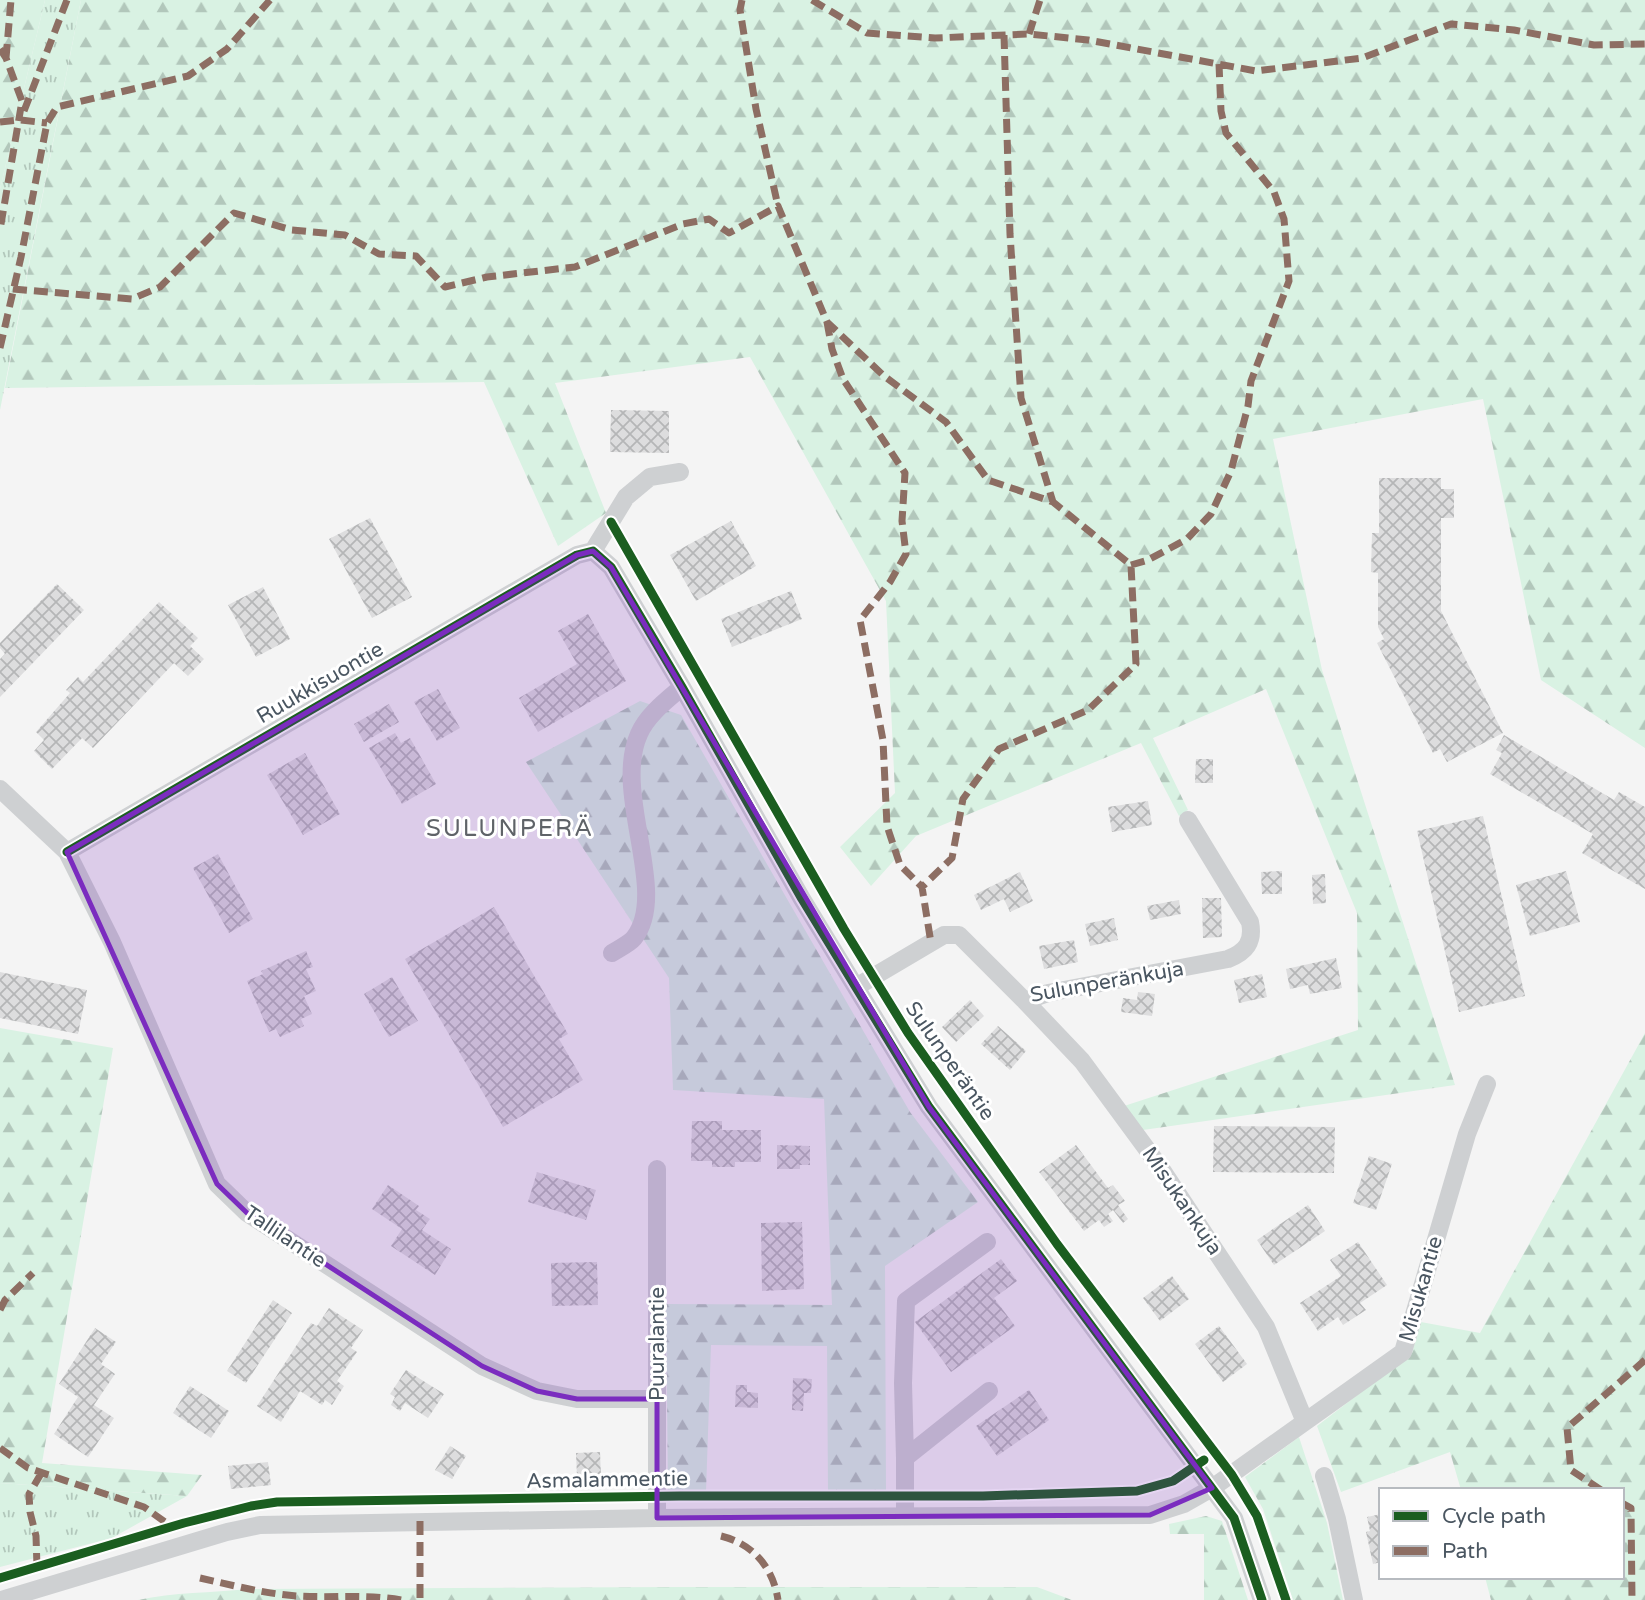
<svg xmlns="http://www.w3.org/2000/svg" width="1645" height="1600" font-family="'Varela Round',sans-serif">
<style>
.grass{fill:url(#grass-tufts)}
.forest{fill:url(#forest-firs)}
.building{fill:url(#building-cross-hatch)}
.lines{fill:none;stroke-linecap:round;stroke-linejoin:round}
.minor{stroke:#ced0d2;stroke-width:18}
.quiet{stroke:#8d6e63;stroke-width:7;stroke-dasharray:14 7;stroke-linecap:butt}
.cycleway-casing{stroke:#fff;stroke-width:13}
.cycleway{stroke:#1b5e20;stroke-width:9}
.marked{fill:#7b2cbf;fill-opacity:0.2;stroke:#7b2cbf;stroke-width:5;stroke-linejoin:round}
.labels{text-anchor:middle;dominant-baseline:central;stroke-width:6;stroke-linejoin:round;paint-order:stroke}
.street-label{font-size:21px;fill:#4a5661;stroke:#fff}
.quarter-label{font-size:24px;letter-spacing:2px;fill:#5f6368;stroke:#fff}
</style>
<defs>
<pattern id="grass-tufts" width="24" height="20" patternUnits="userSpaceOnUse" patternTransform="scale(1.75)"><rect width="24" height="20" fill="#d9f2e3"/><path d="M3 7l-1-3M5 7V3M7 7l1-3M15 17l-1-3M17 17v-4M19 17l1-3" fill="none" stroke="#b2c7bb"/></pattern>
<pattern id="forest-firs" width="22" height="20" patternUnits="userSpaceOnUse" patternTransform="scale(1.75)"><rect width="22" height="20" fill="#d9f2e3"/><path d="M5 1l3.5 6h-7zM16 11l3.5 6h-7z" fill="#b2c7bb"/></pattern>
<pattern id="building-cross-hatch" width="8" height="8" patternUnits="userSpaceOnUse" patternTransform="scale(1.75)"><rect width="8" height="8" fill="#ddddde"/><path d="M0 0l8 8M0 8l8-8" fill="none" stroke="#b5b6b7"/></pattern>
</defs>
<rect width="100%" height="100%" fill="#f4f4f4"/>
<path class="grass" d="M 45,0 L 81,0 L 0,410 L 0,189 Z
M 0,1483 L 187,1496 L 112,1538 L 0,1567 Z"/>
<path class="forest" d="M 0,0 L 45,0 L 0,189 Z
M 81,0 L 1645,0 L 1645,748 L 1541,680 L 1483,399 L 1273,439 L 1322,670 L 1455,1085 L 1143,1130 L 1124,1106 L 1358,1030 L 1357,913 L 1266,689 L 1153,738 L 1188,810 L 1179,816 L 1141,743 L 916,836 L 871,886 L 840,847 L 895,793 L 886,601 L 750,357 L 555,383 L 606,513 L 558,546 L 484,382 L 5,388 Z
M 640,701 L 681,715 L 910,1112 L 978,1202 L 885,1266 L 886,1490 L 828,1491 L 827,1346 L 711,1345 L 706,1492 L 668,1491 L 666,1304 L 832,1305 L 824,1099 L 673,1090 L 669,978 L 526,762 Z
M 0,1028 L 113,1048 L 42,1463 L 202,1475 L 187,1496 L 0,1483 Z
M 1645,1033 L 1645,1600 L 1491,1600 L 1485,1577 L 1622,1577 L 1622,1490 L 1461,1490 L 1450,1452 L 1341,1492 L 1317,1426 L 1412,1353 L 1421,1322 L 1480,1333 Z
M 1299,1437 L 1327,1523 L 1343,1600 L 1293,1600 L 1263,1509 L 1245,1477 Z
M 1206,1516 L 1222,1521 L 1248,1600 L 1204,1600 L 1204,1534 L 1170,1534 L 1169,1524 Z
M 672,1587 L 1037,1587 L 1072,1600 L 138,1600 C 174,1592 211,1593 248,1589 Z"/>
<path class="building" d="M 611,410 L 669,411 L 669,453 L 610,452 Z
M 1379,478 L 1441,478 L 1441,489 L 1454,489 L 1454,518 L 1441,518 L 1441,611 L 1503,733 L 1447,762 L 1440,749 L 1433,753 L 1377,643 L 1384,639 L 1378,627 L 1378,573 L 1371,572 L 1372,533 L 1379,533 Z
M 370,518 L 412,597 L 372,618 L 329,539 Z
M 731,521 L 756,566 L 696,601 L 670,555 Z
M 57,584 L 84,610 L 0,697 L 0,659 L 5,654 L 0,648 L 0,643 Z
M 263,587 L 290,639 L 256,657 L 228,605 Z
M 791,591 L 802,619 L 732,647 L 721,619 Z
M 159,602 L 198,638 L 190,646 L 204,659 L 188,676 L 174,663 L 93,748 L 82,738 L 52,769 L 34,751 L 44,740 L 36,732 L 70,693 L 66,690 L 78,677 L 83,682 Z
M 588,614 L 626,681 L 538,732 L 519,698 L 577,664 L 558,631 Z
M 438,689 L 460,728 L 437,741 L 414,702 Z
M 389,704 L 399,722 L 364,742 L 354,724 Z
M 395,733 L 401,743 L 410,738 L 436,784 L 402,804 L 369,748 Z
M 1504,735 L 1614,800 L 1619,792 L 1645,807 L 1645,889 L 1582,853 L 1593,834 L 1490,774 L 1502,753 L 1496,750 Z
M 305,753 L 340,814 L 303,835 L 267,775 Z
M 1196,759 L 1213,759 L 1213,783 L 1195,783 Z
M 1148,801 L 1152,825 L 1112,832 L 1108,807 Z
M 1483,816 L 1525,996 L 1459,1012 L 1417,831 Z
M 218,854 L 253,919 L 229,933 L 193,868 Z
M 1282,871 L 1282,894 L 1262,894 L 1261,872 Z
M 1566,871 L 1580,922 L 1530,936 L 1516,885 Z
M 1020,872 L 1033,901 L 1010,912 L 1004,899 L 981,910 L 974,895 Z
M 1325,874 L 1326,903 L 1313,904 L 1312,875 Z
M 1202,898 L 1221,898 L 1222,937 L 1203,938 Z
M 1179,900 L 1181,914 L 1150,920 L 1147,906 Z
M 494,907 L 568,1034 L 559,1039 L 583,1080 L 503,1127 L 405,959 Z
M 1114,918 L 1118,940 L 1090,946 L 1085,924 Z
M 1074,940 L 1078,962 L 1044,969 L 1039,946 Z
M 306,951 L 313,967 L 306,969 L 316,991 L 304,996 L 312,1014 L 301,1019 L 304,1026 L 280,1037 L 276,1029 L 269,1032 L 247,981 L 263,974 L 261,971 Z
M 1336,958 L 1342,988 L 1310,994 L 1308,985 L 1290,989 L 1286,969 Z
M 0,972 L 87,990 L 78,1034 L 0,1018 Z
M 1262,974 L 1267,997 L 1239,1003 L 1234,980 Z
M 392,977 L 418,1021 L 389,1037 L 364,994 Z
M 1138,992 L 1155,994 L 1152,1016 L 1121,1012 L 1123,998 L 1137,1000 Z
M 970,1000 L 984,1016 L 956,1042 L 942,1027 Z
M 998,1026 L 1026,1051 L 1010,1070 L 981,1044 Z
M 692,1121 L 722,1121 L 722,1130 L 761,1130 L 761,1162 L 735,1162 L 735,1167 L 712,1167 L 712,1161 L 691,1161 Z
M 1214,1126 L 1335,1127 L 1334,1173 L 1213,1172 Z
M 777,1145 L 810,1146 L 810,1165 L 800,1165 L 800,1169 L 777,1169 Z
M 1076,1145 L 1108,1188 L 1113,1185 L 1125,1201 L 1118,1205 L 1128,1219 L 1123,1223 L 1113,1210 L 1108,1214 L 1113,1221 L 1104,1227 L 1099,1220 L 1084,1231 L 1039,1172 Z
M 1369,1156 L 1392,1164 L 1376,1210 L 1353,1203 Z
M 537,1172 L 596,1190 L 586,1220 L 528,1202 Z
M 388,1185 L 419,1206 L 416,1210 L 430,1219 L 422,1230 L 451,1249 L 435,1275 L 391,1246 L 402,1229 L 372,1209 Z
M 1308,1205 L 1325,1231 L 1274,1265 L 1257,1240 Z
M 802,1222 L 804,1289 L 762,1291 L 761,1223 Z
M 1358,1242 L 1387,1285 L 1360,1303 L 1366,1310 L 1343,1325 L 1338,1317 L 1318,1331 L 1300,1303 L 1341,1276 L 1330,1260 Z
M 1001,1259 L 1017,1281 L 994,1298 L 1015,1326 L 951,1372 L 915,1322 Z
M 597,1262 L 598,1305 L 552,1306 L 551,1263 Z
M 1172,1276 L 1189,1299 L 1160,1321 L 1143,1298 Z
M 273,1300 L 292,1313 L 246,1383 L 227,1371 Z
M 329,1308 L 363,1330 L 351,1348 L 357,1352 L 337,1381 L 344,1386 L 332,1405 L 325,1400 L 322,1405 L 300,1391 L 281,1422 L 257,1406 L 311,1323 L 317,1326 Z
M 1219,1326 L 1247,1364 L 1223,1382 L 1195,1344 Z
M 95,1328 L 116,1342 L 101,1364 L 115,1374 L 94,1405 L 114,1418 L 88,1457 L 54,1434 L 78,1397 L 59,1384 Z
M 406,1370 L 444,1394 L 428,1418 L 405,1403 L 400,1411 L 391,1405 L 395,1397 L 390,1394 Z
M 793,1378 L 812,1379 L 811,1393 L 804,1393 L 803,1411 L 792,1410 Z
M 736,1385 L 747,1385 L 747,1392 L 758,1393 L 758,1408 L 735,1407 Z
M 190,1386 L 229,1411 L 211,1438 L 173,1413 Z
M 1029,1390 L 1049,1420 L 997,1456 L 976,1426 Z
M 450,1446 L 466,1456 L 452,1479 L 435,1470 Z
M 600,1452 L 601,1476 L 577,1477 L 576,1453 Z
M 268,1462 L 271,1485 L 231,1489 L 228,1466 Z
M 1381,1514 L 1381,1562 L 1373,1564 L 1366,1532 L 1370,1531 L 1367,1517 Z"/>
<g class="lines">
<path class="minor" d="M 593,551 L 611,567 L 682,687 L 802,899 L 929,1107 L 1234,1518 L 1262,1600
M 593,551 L 626,497 L 650,477 L 680,472
M 0,789 L 67,852 L 112,942 L 217,1184 L 247,1213 L 482,1366 L 537,1391 L 577,1399 L 657,1399
M 67,852 L 577,555 L 593,551
M 612,953 C 618,949 629,944 634,938 C 670,892 612,794 639,734 C 647,715 667,700 682,687
M 856,987 L 944,935 L 959,935 L 1025,1001 L 1048,993 L 1228,959 C 1246,952 1254,942 1250,922 L 1188,820
M 1025,1001 L 1082,1061 L 1160,1167 L 1266,1327 L 1305,1422
M 905,1458 L 903,1383 L 906,1301 L 987,1242
M 1324,1476 L 1337,1519 L 1354,1600
M 905,1516 L 905,1458 L 989,1391
M 657,1518 L 657,1169
M 1,1600 L 227,1532 L 260,1525 L 657,1518 L 1150,1515 L 1184,1504 L 1212,1488 L 1403,1352 L 1467,1134 L 1487,1084"/>
<path class="quiet" d="M 742,0 L 740,10 L 756,109 L 778,206
M 812,0 L 867,33 L 935,38 L 1029,34 L 1088,40 L 1256,71 L 1362,58 L 1451,24 L 1514,30 L 1594,45 L 1645,44
M 1029,34 L 1040,0
M 1004,35 L 1010,234 L 1021,398 L 1053,502
M 0,49 L 6,58 L 22,101 L 0,230
M 6,58 L 11,0
M 24,111 L 67,0
M 0,122 L 20,120 L 47,123
M 13,289 L 132,299 L 160,287 L 234,213 L 292,230 L 345,235 L 379,254 L 416,256 L 445,287 L 487,277 L 575,267 L 683,224 L 709,219 L 729,233 L 778,206 L 827,322 L 884,376 L 946,422 L 988,480 L 1053,502 L 1131,565 L 1136,664 L 1088,710 L 999,749 L 963,799 L 952,858 L 922,887 L 931,943
M 827,322 L 832,349 L 843,379 L 905,473 L 902,521 L 906,554 L 890,582 L 860,620 L 883,740 L 887,826 L 900,865 L 922,887
M 0,348 L 21,257 L 47,123 L 57,107 L 188,76 L 227,49 L 270,0
M 1131,565 L 1148,560 L 1187,539 L 1211,514 L 1231,471 L 1248,406 L 1251,381 L 1289,281 L 1284,219 L 1274,192 L 1226,133 L 1221,111 L 1219,64
M 0,1310 L 5,1300 L 33,1273
M 0,1448 L 28,1468 L 144,1507 L 172,1527
M 1601,1490 L 1571,1470 L 1567,1428 L 1645,1360
M 1622,1503 L 1631,1508 L 1632,1600
M 420,1521 L 420,1600
M 721,1536 C 753,1544 773,1567 778,1600
M 37,1567 L 36,1536 L 30,1512 L 29,1494 L 42,1472
M 200,1578 C 232,1585 265,1594 298,1596 C 333,1598 367,1594 402,1600"/>
<g class="cycleway-casing">
<path id="cycleway" d="M 611,522 L 844,929 L 908,1033 L 1057,1244 L 1232,1475 L 1257,1516 L 1286,1600
M 67,852 L 577,555 L 593,551 L 611,567 L 682,687 L 802,899 L 929,1107 L 1234,1518 L 1262,1600
M 0,1578 L 184,1523 L 251,1506 L 277,1502 L 680,1496 L 983,1496 L 1137,1491 L 1173,1481 L 1204,1460"/>
</g>
<use href="#cycleway" class="cycleway"/>
</g>
<path class="marked" d="M 593,551 L 611,567 L 929,1107 L 1212,1488 L 1150,1515 L 657,1518 L 657,1399 L 577,1399 L 537,1391 L 482,1366 L 247,1213 L 217,1184 L 67,852 L 577,555 Z"/>
<g class="labels">
<g class="street-label">
<text transform="translate(320 683) rotate(-30)">Ruukkisuontie</text>
<text transform="translate(1107 982) rotate(-10)">Sulunperänkuja</text>
<text transform="translate(950 1061) rotate(55)">Sulunperäntie</text>
<text transform="translate(1182 1201) rotate(56)">Misukankuja</text>
<text transform="translate(285 1237) rotate(34)">Tallilantie</text>
<text transform="translate(1421 1289) rotate(-74)">Misukantie</text>
<text transform="translate(657 1344) rotate(-90)">Puuralantie</text>
<text transform="translate(607 1480) rotate(-1)">Asmalammentie</text>
</g>
<g class="quarter-label">
<text x="510" y="828">SULUNPERÄ</text>
</g>
</g>
<rect x="1379" y="1488" width="245" height="91" fill="#ffffff" stroke="#b7bbc0" stroke-width="2"/>
<rect x="1393" y="1511" width="35" height="10" fill="#1b5e20" stroke="#b7bbc0" stroke-width="2"/>
<text x="1442" y="1523" font-size="21" fill="#4a5661">Cycle path</text>
<rect x="1393" y="1546" width="35" height="10" fill="#8d6e63" stroke="#b7bbc0" stroke-width="2"/>
<text x="1442" y="1558" font-size="21" fill="#4a5661">Path</text>
</svg>
